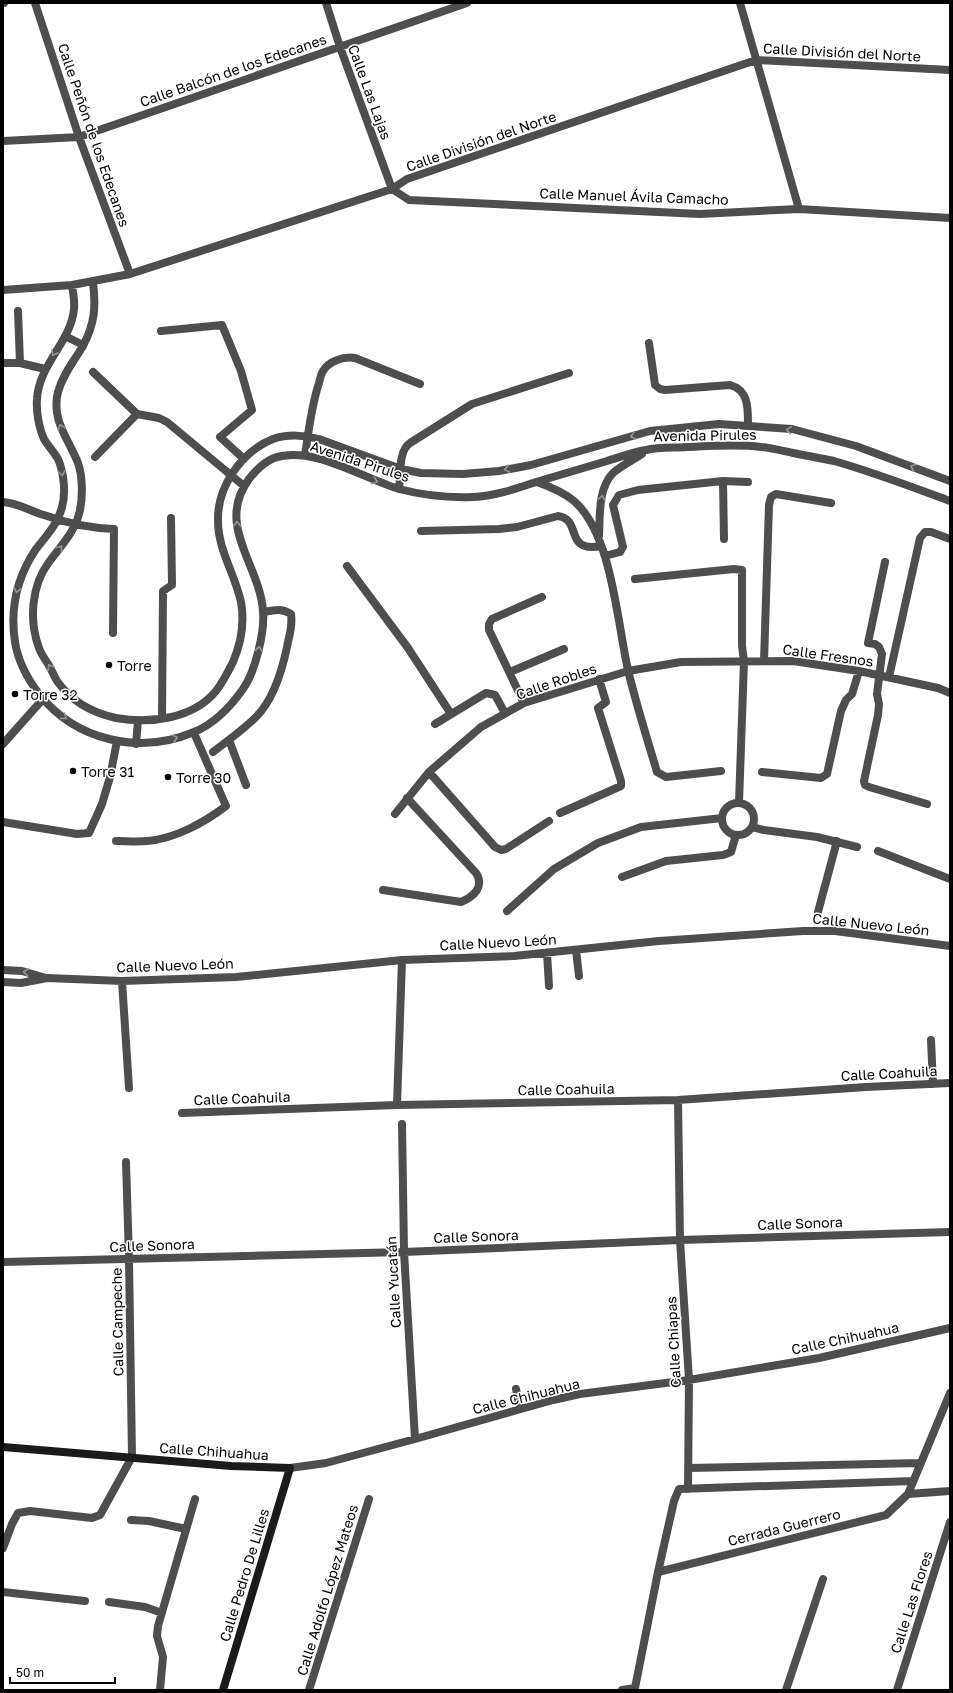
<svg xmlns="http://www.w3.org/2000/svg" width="953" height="1693" font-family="'Golos Text',sans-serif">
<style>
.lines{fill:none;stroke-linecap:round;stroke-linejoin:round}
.street{stroke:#4e4e4e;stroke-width:8}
.secondary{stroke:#1b1b1b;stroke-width:8}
.oneway{stroke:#959595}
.poi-dot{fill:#000;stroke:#fff;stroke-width:1.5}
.labels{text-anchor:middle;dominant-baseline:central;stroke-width:3;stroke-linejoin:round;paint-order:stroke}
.street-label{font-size:14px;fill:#000;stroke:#fff}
.poi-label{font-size:14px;fill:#000;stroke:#fff;text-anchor:start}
</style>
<rect width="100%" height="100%" fill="#fff"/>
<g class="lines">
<path class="street" d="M 3,3 L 4,3
M 35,3 L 79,137 L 130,274
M 326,3 L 340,47 L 392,189 L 409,200 L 700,214 L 799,209 L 950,218
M 740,3 L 799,209
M 3,141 L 79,137 L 467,3
M 93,282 C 96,307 95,323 83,346 C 74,361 63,374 58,392 C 51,420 68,438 78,463 C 83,477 83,500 79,514 C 74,533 60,547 49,562 C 31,586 29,621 39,648 C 41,654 45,659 48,664 C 52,670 54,676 57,681 C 71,701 93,713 116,718 C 150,724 193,719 216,691 C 223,682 228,672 233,662 C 241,643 245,624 241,602 C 235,574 218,550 218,521 C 217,487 241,452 273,439 C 287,434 305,435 319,439 L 401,469 L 421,473 L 463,474 L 499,471 L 531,465 L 650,431 L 719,424 L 748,426 L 792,429 L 856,446 L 950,481
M 72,285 C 73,293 75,301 74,309 C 71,342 39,364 37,399 C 36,411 39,428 44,439 C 48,446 54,452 58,459 C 64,473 66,493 62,507 C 58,524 46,536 36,549 C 17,577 10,609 15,642 C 18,662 27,678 39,694 C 76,741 140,755 194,732 C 214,724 231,706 243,689 C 255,672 265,632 263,611 C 260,565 215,525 249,479 C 256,470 264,462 274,458 C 313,445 362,478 399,489 C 422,495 449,498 473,497 C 495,496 515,489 536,482 C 560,475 583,468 607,461 C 620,457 633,452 646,450 C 659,447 674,448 687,447 C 711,446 737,444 761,447 C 772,448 783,451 793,453 C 807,456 820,458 834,461 C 873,472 912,487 950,501
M 3,290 L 72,285 L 130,274 L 392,189 L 407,179 L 756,60 L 950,70
M 18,311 L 20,363
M 161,331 L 222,325 L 241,371 L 252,410 L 220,437 L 244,459
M 65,336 L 83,345
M 649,343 L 655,385 L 660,389 L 665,390 L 730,385 C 749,390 748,409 748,426
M 3,363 L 20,363 L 45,369
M 93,372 L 137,414 L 159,418 L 167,422 L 244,486
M 305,455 C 309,430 311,407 319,383 C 320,379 321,374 323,371 C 329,361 344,356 355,358 L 420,384
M 95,457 L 137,414
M 723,481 L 724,539
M 537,482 C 551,487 563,492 574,501 C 612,534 617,622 628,670 C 636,704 647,738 657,772 L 666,777 L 721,771
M 399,489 C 401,475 398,451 410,443 L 472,404 L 569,373
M 3,502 C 18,503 30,511 44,515 C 66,523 91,528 114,529 L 113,633
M 421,531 L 499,529 L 517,527 L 558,516 C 578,519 569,541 585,546 C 590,548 596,547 601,546
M 599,536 C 600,516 598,488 613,473 C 621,466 633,460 642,454
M 605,556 L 620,552 L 623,547 L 613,505 L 619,495 L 638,490 L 723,481 L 748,482
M 885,562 L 868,643 L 875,644 L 879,647 L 882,654 L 877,694 L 879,704 L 878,715 L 864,781 L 865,785 L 869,787 L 927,804
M 347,566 L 408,648 L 451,714
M 635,579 L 734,569 L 742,570 L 742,646 L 744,661 L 739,803
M 764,661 L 769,505 L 771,497 L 776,494 L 831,503
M 510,672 L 564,649
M 889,677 L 920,538 L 925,532 L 931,532 L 950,539
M 524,703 L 489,630 L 489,624 L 492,619 L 542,597
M 162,718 L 163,591 L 172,585 L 171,518
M 435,724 L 486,693 L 495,695 L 505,713
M 229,740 L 246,785
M 3,744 L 43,699
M 136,744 L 138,721
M 213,752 C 227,741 243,730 256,717 C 274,699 282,671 287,647 C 289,636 293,626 291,614 C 282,608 274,610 264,612
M 429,772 L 495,847 L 501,850 L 506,849 L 549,821
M 762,772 L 821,778 L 827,774 L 841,711 L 846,700 L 852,694 L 859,671
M722 819a16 16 0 1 1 32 0a16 16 0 1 1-32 0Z
M 560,813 L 621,786 L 621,781 L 598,708 L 606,702 L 599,679
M 395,814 L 429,772 L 481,727 L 524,703 L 628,671 L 681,662 L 793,661 L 859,671 L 938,688 L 950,693
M 3,822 L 77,834 L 89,833 L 102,804 L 110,777 L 117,741
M 752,827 L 764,830 L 817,837 L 857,847
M 116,841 C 126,841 137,842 147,841 C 175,839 205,822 226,806 L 194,733
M 878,851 L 950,879
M 622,877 L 666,861 L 723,855 L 731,852 L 736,835
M 383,890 L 461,902 C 473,897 485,887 476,873 L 407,798
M 507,911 L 554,869 L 598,843 L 641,827 L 722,818
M 818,912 L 837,841
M 576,950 L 579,976
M 547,953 L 549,986
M 3,970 L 22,971 L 46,978
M 122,981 L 129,1088
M 3,982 L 21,983 L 47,978 L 122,981 L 236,977 L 402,960 L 514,956 L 659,941 L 803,931 L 835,931 L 950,946
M 931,1040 L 933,1084
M 678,1100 L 680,1240 L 689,1380 L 688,1489
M 397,1105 L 402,960
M 182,1113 L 397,1105 L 678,1100 L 866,1087 L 950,1083
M 402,1124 L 404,1252 L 415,1439
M 3,1262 L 404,1252 L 680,1240 L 950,1232
M 516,1389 L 520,1409
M 290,1468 L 326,1463 L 415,1439 L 553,1400 L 580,1394 L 689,1380 L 819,1358 L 950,1328
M 689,1468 L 920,1463
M 908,1494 L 950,1491
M 131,1520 L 149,1521 L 186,1529
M 3,1548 L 12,1524 L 18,1513 L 30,1511 L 92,1518 L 100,1515 L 132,1457 L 129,1259 L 126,1162
M 658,1572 L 886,1515 L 908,1494 L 950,1393
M 3,1592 L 85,1601
M 109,1602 L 145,1607 L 162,1613
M 160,1690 L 163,1657 L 157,1636 L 158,1626 L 195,1499
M 309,1690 L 369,1499
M 622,1690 L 635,1688 L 658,1572 L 674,1501 L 679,1489 L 913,1481
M 786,1690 L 823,1579
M 897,1690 L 950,1522"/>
<path class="secondary" d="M 3,1447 L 231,1466 L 290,1468 L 223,1690"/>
</g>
<defs><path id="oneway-chevron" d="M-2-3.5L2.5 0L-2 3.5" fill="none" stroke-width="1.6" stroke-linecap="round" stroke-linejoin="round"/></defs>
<g class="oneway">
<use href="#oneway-chevron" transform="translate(54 353) rotate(121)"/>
<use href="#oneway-chevron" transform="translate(61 427) rotate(-108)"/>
<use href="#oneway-chevron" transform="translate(789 430) rotate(-172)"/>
<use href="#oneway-chevron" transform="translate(633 436) rotate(164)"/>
<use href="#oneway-chevron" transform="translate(913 467) rotate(-159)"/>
<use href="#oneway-chevron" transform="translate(507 469) rotate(170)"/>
<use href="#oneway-chevron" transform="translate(62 473) rotate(77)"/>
<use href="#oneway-chevron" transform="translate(375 481) rotate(19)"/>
<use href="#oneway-chevron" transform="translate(602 498) rotate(-78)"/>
<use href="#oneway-chevron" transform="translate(237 524) rotate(-92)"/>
<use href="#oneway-chevron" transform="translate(60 548) rotate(-52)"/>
<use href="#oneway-chevron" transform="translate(17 590) rotate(104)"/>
<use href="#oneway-chevron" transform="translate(259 649) rotate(-80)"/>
<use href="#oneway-chevron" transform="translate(50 667) rotate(-119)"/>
<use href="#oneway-chevron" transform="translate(64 717) rotate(38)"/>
<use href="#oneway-chevron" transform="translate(175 738) rotate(-16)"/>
<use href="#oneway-chevron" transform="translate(26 972) rotate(-171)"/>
</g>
<g class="poi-dot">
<circle cx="109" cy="665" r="4"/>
<circle cx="15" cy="694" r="4"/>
<circle cx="73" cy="771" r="4"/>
<circle cx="168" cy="777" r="4"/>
</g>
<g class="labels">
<g class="street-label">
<text transform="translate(842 52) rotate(3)">Calle División del Norte</text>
<text transform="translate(233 70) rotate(-19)">Calle Balcón de los Edecanes</text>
<text transform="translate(370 92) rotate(70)">Calle Las Lajas</text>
<text transform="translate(94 135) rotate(71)">Calle Peñón de los Edecanes</text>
<text transform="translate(481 141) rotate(-19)">Calle División del Norte</text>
<text transform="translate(634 196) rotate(2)">Calle Manuel Ávila Camacho</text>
<text transform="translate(705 435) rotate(-1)">Avenida Pirules</text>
<text transform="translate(360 461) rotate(18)">Avenida Pirules</text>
<text transform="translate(828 655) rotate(8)">Calle Fresnos</text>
<text transform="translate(556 681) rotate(-19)">Calle Robles</text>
<text transform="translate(871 924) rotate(6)">Calle Nuevo León</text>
<text transform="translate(498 942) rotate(-3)">Calle Nuevo León</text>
<text transform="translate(175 965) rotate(-2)">Calle Nuevo León</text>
<text transform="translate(889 1073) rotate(-3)">Calle Coahuila</text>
<text transform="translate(566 1089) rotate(-1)">Calle Coahuila</text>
<text transform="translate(242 1098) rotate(-2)">Calle Coahuila</text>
<text transform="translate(800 1223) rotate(-2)">Calle Sonora</text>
<text transform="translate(476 1236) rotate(-2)">Calle Sonora</text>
<text transform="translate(152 1245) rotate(-2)">Calle Sonora</text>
<text transform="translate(393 1282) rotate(-93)">Calle Yucatán</text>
<text transform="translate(117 1322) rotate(-91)">Calle Campeche</text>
<text transform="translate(845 1338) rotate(-12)">Calle Chihuahua</text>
<text transform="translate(673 1342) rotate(-93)">Calle Chiapas</text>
<text transform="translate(526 1396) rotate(-14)">Calle Chihuahua</text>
<text transform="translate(214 1451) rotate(4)">Calle Chihuahua</text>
<text transform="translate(784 1527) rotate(-14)">Cerrada Guerrero</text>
<text transform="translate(244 1575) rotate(-73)">Calle Pedro De Lilles</text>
<text transform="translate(327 1590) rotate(-73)">Calle Adolfo López Mateos</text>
<text transform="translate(911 1602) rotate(-72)">Calle Las Flores</text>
</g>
<g class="poi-label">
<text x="117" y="665">Torre</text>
<text x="23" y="694">Torre 32</text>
<text x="81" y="771">Torre 31</text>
<text x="176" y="777">Torre 30</text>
</g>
</g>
<rect width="953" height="1693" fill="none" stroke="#000000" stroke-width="8"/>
<path d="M10 1677v6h105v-6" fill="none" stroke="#000000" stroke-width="2"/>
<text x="16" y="1677" font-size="12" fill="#000000" stroke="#ffffff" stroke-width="3" paint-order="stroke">50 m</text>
</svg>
